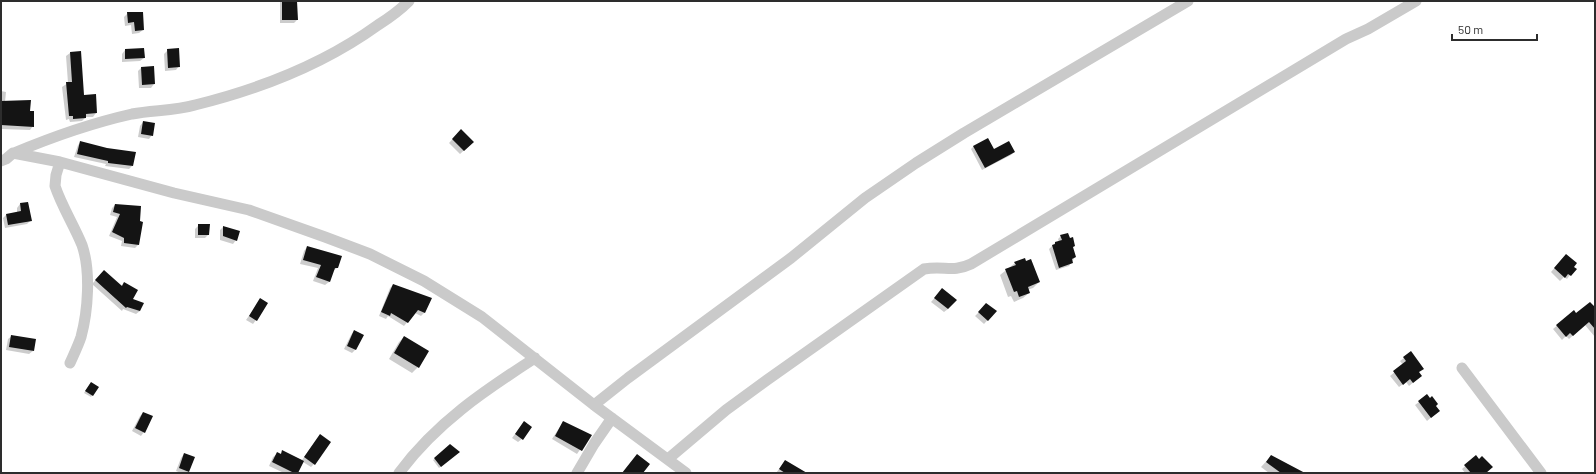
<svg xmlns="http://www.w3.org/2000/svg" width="1596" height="474" font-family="Barlow,sans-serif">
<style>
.shadow{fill:#0003}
.building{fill:#141414}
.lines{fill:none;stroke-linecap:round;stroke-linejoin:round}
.street{stroke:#cacaca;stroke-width:11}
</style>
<rect width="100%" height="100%" fill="#fff"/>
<path class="shadow" d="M 280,1 L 296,1 L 297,20 L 294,23 L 280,23 Z
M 128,13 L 143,30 L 139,33 L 132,34 L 131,25 L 125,26 L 124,17 Z
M 125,50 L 144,58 L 140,61 L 122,62 L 122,54 Z
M 168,50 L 179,66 L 176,70 L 165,71 L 164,54 Z
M 80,52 L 83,96 L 95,95 L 96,113 L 93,117 L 86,117 L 82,121 L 70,122 L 69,119 L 66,120 L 62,87 L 68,83 L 66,56 L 70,53 Z
M 142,67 L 154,84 L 151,88 L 139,88 L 138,71 Z
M 1,91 L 6,92 L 5,102 L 29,112 L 33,126 L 30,130 L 1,129 Z
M 143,122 L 152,135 L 149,139 L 138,137 L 140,126 Z
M 461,130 L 473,142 L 460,154 L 449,143 Z
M 81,142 L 132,166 L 129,169 L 105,166 L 106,164 L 74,157 L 78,145 Z
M 974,146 L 994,151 L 1014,152 L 1011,155 L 982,170 L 971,149 Z
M 28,203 L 31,220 L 27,224 L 5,228 L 3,218 L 6,215 L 17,213 L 17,208 L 20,204 Z
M 115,205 L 138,245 L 135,248 L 121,246 L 122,241 L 109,236 L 117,217 L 110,215 L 112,208 Z
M 199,225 L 209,234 L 205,238 L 195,238 L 195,229 Z
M 223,227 L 236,240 L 233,244 L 220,240 L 220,230 Z
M 1061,236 L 1074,246 L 1072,248 L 1075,257 L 1069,266 L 1056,270 L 1049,249 L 1055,243 L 1059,242 L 1058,239 Z
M 307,247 L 337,268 L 333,271 L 329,282 L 325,285 L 313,281 L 318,268 L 300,264 L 304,251 Z
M 1563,258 L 1570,275 L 1567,279 L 1564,277 L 1560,281 L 1551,272 Z
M 1015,263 L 1039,282 L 1033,288 L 1027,290 L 1029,293 L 1023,298 L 1014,302 L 1011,296 L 1008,297 L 1000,275 Z
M 104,271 L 121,286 L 124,283 L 131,300 L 142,304 L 140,311 L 136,314 L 123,309 L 122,311 L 92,284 Z
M 393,285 L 425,312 L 421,316 L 415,313 L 404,326 L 388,316 L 386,319 L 379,316 L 390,288 Z
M 939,293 L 948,309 L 944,312 L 931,302 Z
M 260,300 L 256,320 L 253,324 L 246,320 Z
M 987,304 L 995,312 L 984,324 L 975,316 Z
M 1595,310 L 1595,337 L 1585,325 L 1569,339 L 1566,336 L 1562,340 L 1553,329 L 1574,311 L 1576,314 Z
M 354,331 L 362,335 L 355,350 L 352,353 L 344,349 L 351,335 Z
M 12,336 L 33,351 L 29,354 L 6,350 L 8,339 Z
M 404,337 L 428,351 L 418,367 L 412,373 L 389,359 L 399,342 Z
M 1404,358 L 1421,376 L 1409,386 L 1406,382 L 1399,387 L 1390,376 L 1403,365 L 1400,361 Z
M 90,384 L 98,387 L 91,397 L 84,393 Z
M 1419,402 L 1435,406 L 1435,414 L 1427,421 L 1415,405 Z
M 143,413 L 144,432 L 141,436 L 132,431 L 140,416 Z
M 563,422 L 590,435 L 577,454 L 552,439 Z
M 521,426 L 522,439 L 518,442 L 512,438 Z
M 317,439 L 314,464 L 311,467 L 303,462 L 297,473 L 284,473 L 269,466 L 273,457 L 277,454 L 279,455 L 283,452 L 302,460 Z
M 450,446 L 458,452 L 439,468 L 433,460 Z
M 184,454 L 188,471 L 186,473 L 181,473 L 176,471 L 181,458 Z
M 1271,456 L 1303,473 L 1269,473 L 1261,467 Z
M 1476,456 L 1485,473 L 1465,473 L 1462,469 Z
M 785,461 L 803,473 L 776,473 Z"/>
<path class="building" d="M 282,1 L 297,1 L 298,20 L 282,20 Z
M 127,12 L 143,12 L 144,30 L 135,31 L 134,22 L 128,23 Z
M 144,48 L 145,58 L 125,59 L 125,49 Z
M 179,48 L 180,67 L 168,68 L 167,49 Z
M 81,51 L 84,95 L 96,94 L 97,113 L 86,114 L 86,118 L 73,119 L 73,116 L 69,116 L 66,82 L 72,82 L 70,52 Z
M 154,66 L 155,84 L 142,85 L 141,67 Z
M 31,100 L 30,111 L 34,111 L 34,127 L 1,125 L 1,101 Z
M 143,121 L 155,123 L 153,136 L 141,134 Z
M 461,129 L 474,142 L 464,151 L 452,139 Z
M 988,138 L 994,149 L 1009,141 L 1015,152 L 985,168 L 973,146 Z
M 80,141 L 107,148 L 136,152 L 133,166 L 108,163 L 108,161 L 77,154 Z
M 28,202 L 32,221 L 8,225 L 6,214 L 21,211 L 20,203 Z
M 115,204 L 141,206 L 140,221 L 143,222 L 139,245 L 124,243 L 124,238 L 112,232 L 120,214 L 113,212 Z
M 198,224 L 210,224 L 209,235 L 198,235 Z
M 223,226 L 240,231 L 237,241 L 223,236 Z
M 1068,233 L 1070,238 L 1073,237 L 1075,246 L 1073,247 L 1076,257 L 1072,259 L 1073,263 L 1059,268 L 1052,245 L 1055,244 L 1055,242 L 1062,240 L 1060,235 Z
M 307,246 L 342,256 L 338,268 L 335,268 L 330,282 L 316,277 L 321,265 L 303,260 Z
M 1566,254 L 1577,263 L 1574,267 L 1577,269 L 1571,276 L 1568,274 L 1565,278 L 1554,268 Z
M 1025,258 L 1026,261 L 1031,259 L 1040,282 L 1028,287 L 1030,293 L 1019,297 L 1017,291 L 1014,292 L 1005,269 L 1016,265 L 1014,262 Z
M 104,270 L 122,286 L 124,282 L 138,290 L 133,299 L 144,303 L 140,311 L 127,307 L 126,308 L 95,280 Z
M 393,284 L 432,298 L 425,313 L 418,310 L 408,323 L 391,313 L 390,316 L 381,312 Z
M 942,288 L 957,300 L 948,309 L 934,298 Z
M 260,298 L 268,303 L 257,321 L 249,316 Z
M 1590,302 L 1595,307 L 1595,329 L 1589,322 L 1573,336 L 1570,333 L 1566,337 L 1556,325 L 1574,310 L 1576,313 Z
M 986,303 L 997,311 L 988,321 L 978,312 Z
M 354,330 L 364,335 L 356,350 L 347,346 Z
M 11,335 L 36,339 L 34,351 L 9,347 Z
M 404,336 L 429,351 L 419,368 L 394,353 Z
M 1411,351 L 1424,369 L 1419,372 L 1422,376 L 1413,383 L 1410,379 L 1403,385 L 1393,371 L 1406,361 L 1403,357 Z
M 91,382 L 99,387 L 93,396 L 85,391 Z
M 1427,394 L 1430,398 L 1432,396 L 1438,404 L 1436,406 L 1440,411 L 1431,418 L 1418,401 Z
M 143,412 L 153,416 L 145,433 L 135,428 Z
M 524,421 L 532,427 L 523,440 L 515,434 Z
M 563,421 L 592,435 L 582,451 L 555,436 Z
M 320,434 L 331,442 L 315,465 L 304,457 Z
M 450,444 L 460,452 L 441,467 L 434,458 Z
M 282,450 L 304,461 L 298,473 L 294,473 L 272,462 L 277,452 L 281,454 Z
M 184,453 L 195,457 L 189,472 L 179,468 Z
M 637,454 L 650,464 L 643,473 L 622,473 Z
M 1271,455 L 1305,473 L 1281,473 L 1266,462 Z
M 1476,455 L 1479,459 L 1482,456 L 1493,467 L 1486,473 L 1471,473 L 1464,465 Z
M 785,460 L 807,473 L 785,473 L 779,469 Z"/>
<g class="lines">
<path class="street" d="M 14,153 C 52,137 92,123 132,114 C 153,110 175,111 195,105 C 260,89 324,64 378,25 C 389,18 400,10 409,1
M 1,161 L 6,159 L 13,153 L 60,162 L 174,193 L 249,210 L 325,237 L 370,254 L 424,281 L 482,317 L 594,405 L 686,473
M 60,162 L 56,175 L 55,186 C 62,207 74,225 82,245 C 91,271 88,311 81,337 C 78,346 74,354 70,363
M 1462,368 L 1541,473
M 594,405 L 628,378 L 791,258 L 865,198 L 916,163 L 964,133 L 1188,1
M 668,459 L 726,410 L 767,380 L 924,269 C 944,265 952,273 971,264 L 1346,39 L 1368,29 L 1416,1
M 399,473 C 436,423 484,391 535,358
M 577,473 L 594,444 L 612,418"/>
</g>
<rect width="1596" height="474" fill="none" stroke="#2d2d2d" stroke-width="4"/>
<path d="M1452 34v6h85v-6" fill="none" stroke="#2d2d2d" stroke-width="2"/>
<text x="1458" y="34" font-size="12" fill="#2d2d2d" stroke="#ffffff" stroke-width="3" paint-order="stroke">50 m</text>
</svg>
